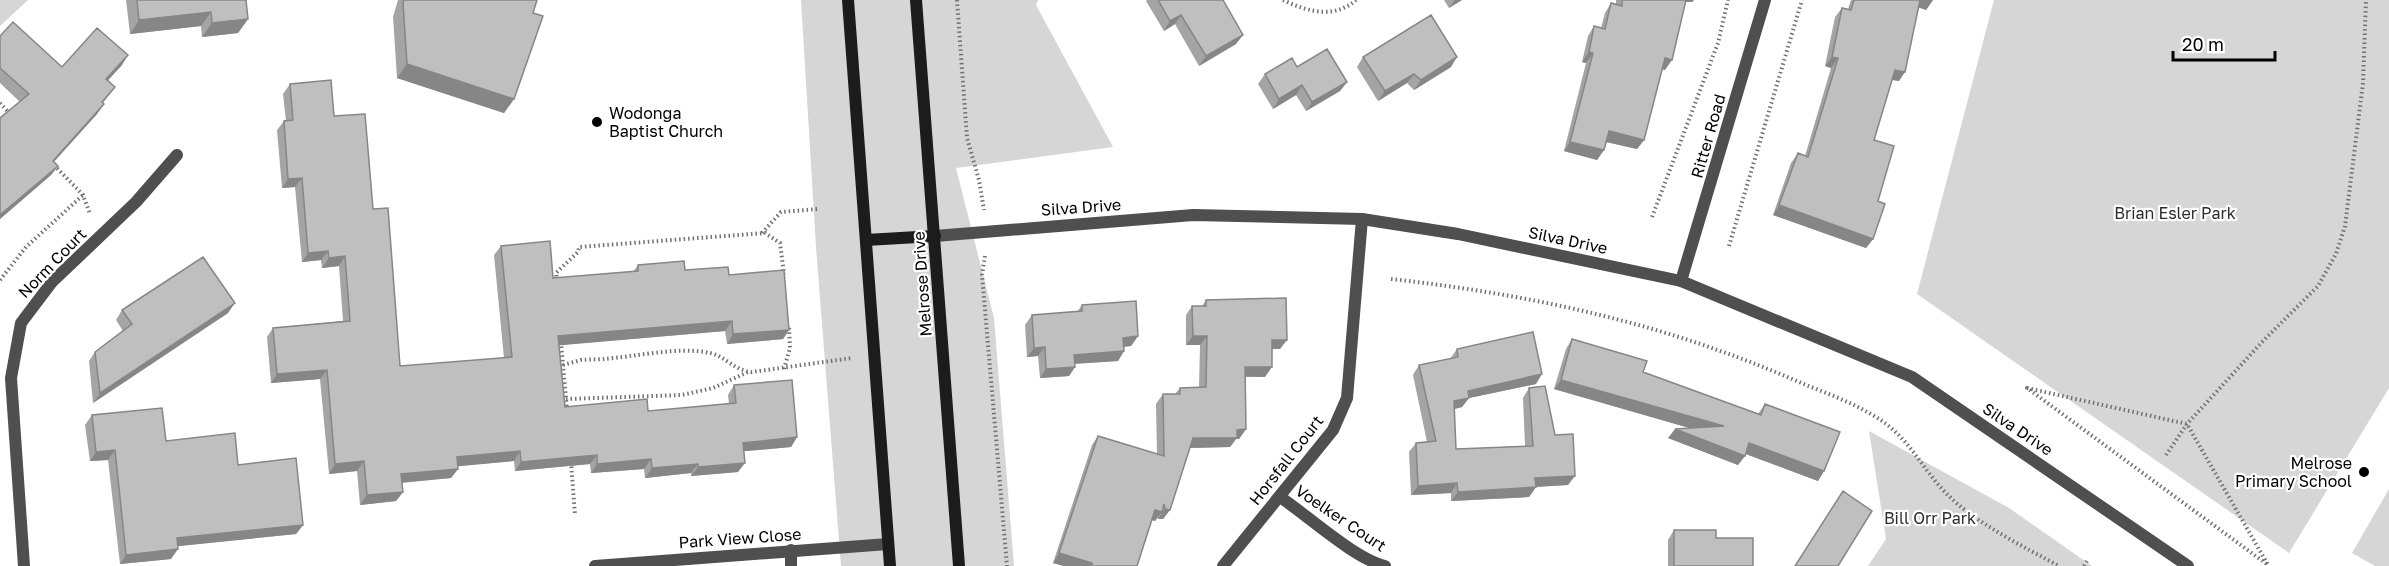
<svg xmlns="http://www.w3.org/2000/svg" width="2389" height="566" font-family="'Golos Text',sans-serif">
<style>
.green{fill:#d6d6d6}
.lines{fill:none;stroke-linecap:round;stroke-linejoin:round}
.path{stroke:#717171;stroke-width:4;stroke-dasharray:1.5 3;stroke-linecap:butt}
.service{stroke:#4f4f4f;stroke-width:12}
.minor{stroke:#4f4f4f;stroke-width:12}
.tertiary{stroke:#4f4f4f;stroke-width:12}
.secondary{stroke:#1c1c1c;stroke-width:12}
.wall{fill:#a4a4a4}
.shaded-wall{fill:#868686}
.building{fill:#bfbfbf;stroke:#868686;stroke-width:1.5}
.poi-dot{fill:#000;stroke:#fff;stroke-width:2}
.labels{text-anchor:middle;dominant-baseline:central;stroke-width:4.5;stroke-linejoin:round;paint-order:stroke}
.poi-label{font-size:16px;fill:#000;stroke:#fff;text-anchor:start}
.street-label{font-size:16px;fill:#000;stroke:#fff}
.park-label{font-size:16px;fill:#2d2d2d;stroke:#fff}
</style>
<rect width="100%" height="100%" fill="#fff"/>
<path class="green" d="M 0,0 L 28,0 L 0,26 Z
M 801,0 L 1038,0 L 1036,5 L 1113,147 L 956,168 L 994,318 L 1014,566 L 841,566 L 816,247 Z
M 1994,0 L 2389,0 L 2389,388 L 2289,553 L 1917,294 Z
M 1869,431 L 2009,508 L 2092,566 L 1868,566 L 1886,539 Z
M 2389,489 L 2389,566 L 2375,566 L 2352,553 Z"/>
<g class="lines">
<path class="path" d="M 957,0 L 967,138 L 979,180 L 984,210
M 1283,0 C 1308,12 1334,19 1356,0
M 0,103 L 10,114
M 54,165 L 83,195 L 90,214
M 1652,217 L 1718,43 L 1728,0
M 762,233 L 781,212 L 818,209
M 1729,246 L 1802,0
M 985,256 L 982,275 L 1007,566
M 1391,279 C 1535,295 1666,324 1799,382 C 1828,394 1860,405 1885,423 C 1912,443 1925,473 1948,495 C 1974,522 2026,548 2059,566
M 0,280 L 26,247 L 83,195
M 557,281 L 556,273 L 578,252 L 579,247 L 765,233 L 780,243 L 784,274
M 561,342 L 567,410
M 563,365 L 581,360 L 603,359 C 634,357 679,346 710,353 C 725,356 735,371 752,372 L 852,358
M 784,369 L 790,348 L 789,326
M 2027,388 L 2187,424 L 2268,565 Z
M 566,399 L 682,395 L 713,388 L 748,372
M 2166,455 L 2187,424 L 2263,341 L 2318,286 L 2336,254 L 2345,226 L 2363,83 L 2366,0
M 571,462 L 575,515
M 2084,566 L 2087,561"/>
<path class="service" d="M 791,550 L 791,566"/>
<path class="minor" d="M 1681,281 L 1765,0
M 1280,497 C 1307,515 1355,559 1385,566
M 24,566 L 11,378 L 21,323 L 52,282 L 136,202 L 177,155
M 595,566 L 888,544
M 1223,566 L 1333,430 L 1347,398 L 1362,219"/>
<path class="tertiary" d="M 935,236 L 1193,215 L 1362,219 L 1458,234 L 1681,281 L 1912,377 L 2188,566"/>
<path class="secondary" d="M 848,0 L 890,566
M 916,0 L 959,566
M 866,240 L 935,236"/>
</g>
<path class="wall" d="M 126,0 L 246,0 L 248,19 L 238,33 L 202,37 L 201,26 L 130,34 Z
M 398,0 L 537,0 L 533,13 L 514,99 L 504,113 L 397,78 L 393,17 Z
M 1147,0 L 1223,0 L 1236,44 L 1199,66 L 1175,24 L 1164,31 L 1146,1 Z
M 1444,0 L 1462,0 L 1449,8 Z
M 1616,0 L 1694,0 L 1692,2 L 1686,2 L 1665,70 L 1662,69 L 1644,140 L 1637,149 L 1606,142 L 1604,150 L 1597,160 L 1564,151 L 1586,63 L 1582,62 L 1588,36 L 1594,26 L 1601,28 L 1605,13 L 1611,3 L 1616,4 Z
M 1851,0 L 1933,0 L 1926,10 L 1919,7 L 1899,81 L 1892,80 L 1874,140 L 1878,201 L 1873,239 L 1866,248 L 1773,215 L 1791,163 L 1798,153 L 1805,156 L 1831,68 L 1825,66 L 1835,17 L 1842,8 L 1848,9 Z
M 0,36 L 62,67 L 122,65 L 108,80 L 115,87 L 103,103 L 104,104 L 97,114 L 54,162 L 58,166 L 51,175 L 0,219 L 0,118 L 20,102 L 0,83 Z
M 1363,57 L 1451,67 L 1414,90 L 1407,83 L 1378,101 L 1357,67 Z
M 1297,67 L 1347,82 L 1340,91 L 1306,111 L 1296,95 L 1273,109 L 1258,84 L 1265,74 Z
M 290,84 L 334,116 L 373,209 L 400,366 L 504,358 L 494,255 L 501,246 L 553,278 L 633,272 L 638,265 L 729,275 L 789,330 L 783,339 L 727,344 L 725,331 L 559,345 L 565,407 L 648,411 L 729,404 L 728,395 L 734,385 L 797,437 L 791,447 L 743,451 L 738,472 L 691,476 L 691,473 L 645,478 L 644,469 L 591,473 L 590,464 L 515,471 L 514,461 L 458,466 L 458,469 L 451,478 L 402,483 L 403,492 L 396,501 L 360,505 L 357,471 L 329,474 L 320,379 L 271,383 L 267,337 L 273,328 L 343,321 L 339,266 L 322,268 L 321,260 L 302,262 L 295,187 L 282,188 L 277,130 L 284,121 L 286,121 L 283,94 Z
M 1206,300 L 1280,349 L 1272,349 L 1265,377 L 1245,377 L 1246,429 L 1239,439 L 1236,439 L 1230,447 L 1190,448 L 1170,510 L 1163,519 L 1158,519 L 1158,517 L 1155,521 L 1152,520 L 1137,566 L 1064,566 L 1053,563 L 1092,445 L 1098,436 L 1157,454 L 1156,404 L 1163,394 L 1175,394 L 1180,388 L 1199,387 L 1200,345 L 1186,345 L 1186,315 L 1192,306 L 1202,306 Z
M 1082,305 L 1138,336 L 1131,346 L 1124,347 L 1124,351 L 1118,361 L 1075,364 L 1075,367 L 1069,376 L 1040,378 L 1038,356 L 1027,357 L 1025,325 L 1032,315 L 1077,312 Z
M 122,310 L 228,313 L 93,403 L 89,361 L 95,352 L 123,331 L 116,320 Z
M 1572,339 L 1643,372 L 1758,414 L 1765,404 L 1824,471 L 1818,481 L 1746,454 L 1738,465 L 1668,438 L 1690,428 L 1554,389 L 1566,349 Z
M 1457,349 L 1536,384 L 1469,398 L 1462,407 L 1454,409 L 1456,449 L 1525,446 L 1523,398 L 1529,388 L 1555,435 L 1568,485 L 1536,487 L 1529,497 L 1451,501 L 1451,493 L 1411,495 L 1409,452 L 1416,443 L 1427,442 L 1413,375 L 1419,365 L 1450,359 Z
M 92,415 L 238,465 L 303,525 L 296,534 L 177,546 L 171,559 L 120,564 L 108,460 L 90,461 L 85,425 Z
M 1674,530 L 1716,538 L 1753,566 L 1668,566 L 1668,540 Z"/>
<path class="shaded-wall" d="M 1455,0 L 1462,0 L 1449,8 Z
M 1683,0 L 1694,0 L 1692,2 L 1681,2 Z
M 1918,0 L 1933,0 L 1926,10 L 1914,6 Z
M 211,12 L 201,26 L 130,34 L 139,20 Z
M 1181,15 L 1175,24 L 1164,31 L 1170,21 Z
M 248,19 L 238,33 L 202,37 L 212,23 Z
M 1243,35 L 1236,44 L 1199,66 L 1206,56 Z
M 1589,52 L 1593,53 L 1586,63 L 1582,62 Z
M 128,55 L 122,65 L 100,89 L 106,79 Z
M 1457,57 L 1451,67 L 1414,90 L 1421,80 Z
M 1832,57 L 1838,58 L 1831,68 L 1825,66 Z
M 1665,58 L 1672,60 L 1665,70 L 1658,68 Z
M 407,64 L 514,99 L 504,113 L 397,78 Z
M 1895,70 L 1905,72 L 1899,81 L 1888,79 Z
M 1414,74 L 1407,83 L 1378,101 L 1385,91 Z
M 1347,82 L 1340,91 L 1306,111 L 1312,102 Z
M 1302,85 L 1296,95 L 1273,109 L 1279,99 Z
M 104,104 L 97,114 L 46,170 L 53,161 Z
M 1609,131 L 1644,140 L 1637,149 L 1602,141 Z
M 1570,142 L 1604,150 L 1597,160 L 1564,151 Z
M 58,166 L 51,175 L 0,219 L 0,215 Z
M 302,178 L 295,187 L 282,188 L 288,179 Z
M 1779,205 L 1873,239 L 1866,248 L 1773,215 Z
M 328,251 L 321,260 L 302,262 L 308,253 Z
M 345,256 L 339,266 L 322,268 L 329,258 Z
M 235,303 L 228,313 L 93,403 L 100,393 Z
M 732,321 L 725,331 L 552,346 L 558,336 Z
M 789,330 L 783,339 L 727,344 L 733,334 Z
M 1138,336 L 1131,346 L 1117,347 L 1123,338 Z
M 1193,336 L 1207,336 L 1200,345 L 1186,345 Z
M 1272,340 L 1287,340 L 1280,349 L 1266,349 Z
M 1045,347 L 1038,356 L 1027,357 L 1034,348 Z
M 1124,351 L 1118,361 L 1067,364 L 1074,355 Z
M 1075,367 L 1069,376 L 1040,378 L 1046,369 Z
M 1245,367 L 1272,367 L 1265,377 L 1238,376 Z
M 327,370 L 320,379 L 271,383 L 277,374 Z
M 1542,374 L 1536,384 L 1469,398 L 1462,407 L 1447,411 L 1454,401 L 1468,391 Z
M 1561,380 L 1724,426 L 1717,436 L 1554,389 Z
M 1246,429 L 1239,439 L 1236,439 L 1230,447 L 1186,448 L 1193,438 L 1237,430 Z
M 1675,429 L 1745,456 L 1738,465 L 1668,438 Z
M 797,437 L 791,447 L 736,452 L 743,443 Z
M 1749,443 L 1824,471 L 1818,481 L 1743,453 Z
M 115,450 L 108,460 L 90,461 L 96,452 Z
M 520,451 L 514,461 L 450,467 L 457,457 Z
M 597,455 L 590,464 L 515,471 L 521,462 Z
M 651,459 L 644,469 L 591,473 L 597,464 Z
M 364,461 L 357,471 L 329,474 L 335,464 Z
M 745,463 L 738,472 L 691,476 L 698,467 Z
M 698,464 L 691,473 L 645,478 L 652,468 Z
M 458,469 L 451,478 L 394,483 L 401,474 Z
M 1575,476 L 1568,485 L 1532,487 L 1536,487 L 1529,497 L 1451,501 L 1458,492 L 1535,478 Z
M 1457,483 L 1451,493 L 1411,495 L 1418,486 Z
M 403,492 L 396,501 L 360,505 L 367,495 Z
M 1165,509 L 1170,510 L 1163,519 L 1158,519 Z
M 1155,510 L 1162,512 L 1155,521 L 1148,519 Z
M 303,525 L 296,534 L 170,547 L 177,538 Z
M 178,549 L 171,559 L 120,564 L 126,555 Z
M 1059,553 L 1092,563 L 1090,566 L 1064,566 L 1053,563 Z"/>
<path class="building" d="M 137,0 L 246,0 L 248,19 L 212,23 L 211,12 L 139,20 Z
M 404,0 L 537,0 L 533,13 L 543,16 L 514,99 L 407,64 L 403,3 Z
M 1158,0 L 1223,0 L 1243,35 L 1206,56 L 1181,15 L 1170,21 Z
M 1622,0 L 1686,0 L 1672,60 L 1665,58 L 1644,140 L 1609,131 L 1604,150 L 1570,142 L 1593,53 L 1589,52 L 1594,26 L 1605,29 L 1611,3 L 1622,6 Z
M 1854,0 L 1920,0 L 1905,72 L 1895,70 L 1874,140 L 1894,146 L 1878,201 L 1885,204 L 1873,239 L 1779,205 L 1798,153 L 1808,157 L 1838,58 L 1832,57 L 1842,8 L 1851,10 Z
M 1431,15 L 1457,57 L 1421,80 L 1414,74 L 1385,91 L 1363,57 Z
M 13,22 L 62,67 L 97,28 L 128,55 L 106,79 L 115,87 L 102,102 L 104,104 L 53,161 L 58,166 L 0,215 L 0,118 L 29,94 L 0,68 L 0,36 Z
M 1327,49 L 1347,82 L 1312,102 L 1302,85 L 1279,99 L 1265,74 L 1292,58 L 1297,67 Z
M 331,80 L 334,116 L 365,114 L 373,209 L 388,208 L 400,366 L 512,357 L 501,246 L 550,241 L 553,278 L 638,271 L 638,265 L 684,261 L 685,270 L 728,267 L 729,275 L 784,270 L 789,330 L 733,334 L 732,321 L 558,336 L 565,407 L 647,399 L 648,411 L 736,403 L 734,385 L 792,380 L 797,437 L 743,443 L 745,463 L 698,467 L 698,464 L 652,468 L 651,459 L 597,464 L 597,455 L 521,462 L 520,451 L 457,457 L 458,469 L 401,474 L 403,492 L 367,495 L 364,461 L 335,464 L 327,370 L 277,374 L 273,328 L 350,321 L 345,256 L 329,258 L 328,251 L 308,253 L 302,178 L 288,179 L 284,121 L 293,120 L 290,84 Z
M 203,257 L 235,303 L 100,393 L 95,352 L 132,324 L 122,310 Z
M 1286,298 L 1287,340 L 1272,340 L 1272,367 L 1245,367 L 1246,429 L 1237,430 L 1237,438 L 1193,438 L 1170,510 L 1165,509 L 1164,504 L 1162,512 L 1155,510 L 1137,566 L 1092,566 L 1092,563 L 1059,553 L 1098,436 L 1164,456 L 1163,394 L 1180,394 L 1180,388 L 1206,387 L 1207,336 L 1193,336 L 1192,306 L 1206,306 L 1206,300 Z
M 1136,301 L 1138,336 L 1123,338 L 1124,351 L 1074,355 L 1075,367 L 1046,369 L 1045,347 L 1034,348 L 1032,315 L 1082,311 L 1082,305 Z
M 1533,332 L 1542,374 L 1468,391 L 1469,398 L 1454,401 L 1456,449 L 1533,446 L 1529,388 L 1545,386 L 1555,435 L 1573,434 L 1575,476 L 1535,478 L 1536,487 L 1458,492 L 1457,483 L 1418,486 L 1416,443 L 1436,441 L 1419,365 L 1458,357 L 1457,349 Z
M 1572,339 L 1647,361 L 1643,372 L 1761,415 L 1765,404 L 1840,432 L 1824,471 L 1749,443 L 1745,456 L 1675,429 L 1724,426 L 1561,380 Z
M 162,408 L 166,441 L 235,433 L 238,465 L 296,458 L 303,525 L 177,538 L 178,549 L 126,555 L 115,450 L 96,452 L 92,415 Z
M 1843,491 L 1872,511 L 1838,566 L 1795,566 Z
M 1674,530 L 1716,530 L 1716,538 L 1753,538 L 1753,566 L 1674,566 Z"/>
<g class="poi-dot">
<circle cx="597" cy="122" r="6"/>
<circle cx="2364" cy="472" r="6"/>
</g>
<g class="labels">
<g class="poi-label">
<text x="609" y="113">Wodonga<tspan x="609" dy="18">Baptist Church</tspan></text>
<text x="2352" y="463" text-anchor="end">Melrose<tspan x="2352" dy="18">Primary School</tspan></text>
</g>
<g class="street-label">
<text transform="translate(1708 136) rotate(-74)">Ritter Road</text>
<text transform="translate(1081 207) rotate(-4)">Silva Drive</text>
<text transform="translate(1568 240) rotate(12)">Silva Drive</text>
<text transform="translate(52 263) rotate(-46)">Norm Court</text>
<text transform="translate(922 284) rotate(-94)">Melrose Drive</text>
<text transform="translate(2018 429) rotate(34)">Silva Drive</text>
<text transform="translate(1286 460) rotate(-52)">Horsfall Court</text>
<text transform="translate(1341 518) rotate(34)">Voelker Court</text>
<text transform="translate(740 538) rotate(-4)">Park View Close</text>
</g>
<g class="park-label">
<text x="2175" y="213">Brian Esler Park</text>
<text x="1930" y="518">Bill Orr Park</text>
</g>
</g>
<path d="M2173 51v9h102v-9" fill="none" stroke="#000000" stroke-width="3"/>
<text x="2182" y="51" font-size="18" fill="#000000" stroke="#ffffff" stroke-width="4.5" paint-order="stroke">20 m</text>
</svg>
